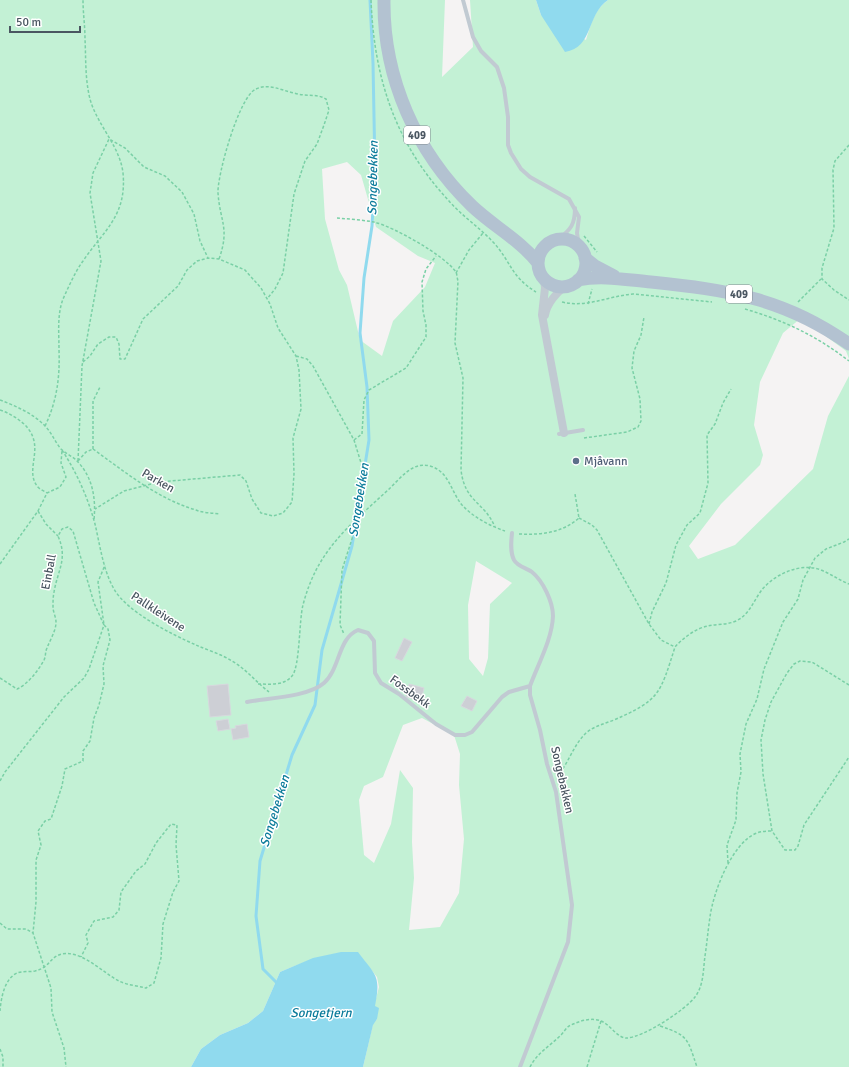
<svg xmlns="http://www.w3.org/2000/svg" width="849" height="1067" font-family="Signika,sans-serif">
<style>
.green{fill:#c3f1d5;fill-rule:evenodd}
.water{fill:#90daee}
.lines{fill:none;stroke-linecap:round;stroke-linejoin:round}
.stream{stroke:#90daee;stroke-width:3}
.building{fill:#cdcfd5;stroke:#d7d9de}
.path{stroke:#7ad0a6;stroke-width:1.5;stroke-dasharray:3 2;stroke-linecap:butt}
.service{stroke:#c1cad2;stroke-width:4}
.minor{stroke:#c1cad2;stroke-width:8}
.primary{stroke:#b3c2d1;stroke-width:13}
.service-dot{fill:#5c6f8a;stroke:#fff;stroke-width:1.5}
.labels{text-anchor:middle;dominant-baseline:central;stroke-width:3;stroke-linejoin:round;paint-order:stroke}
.shield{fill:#fff;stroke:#808990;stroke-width:1}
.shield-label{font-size:11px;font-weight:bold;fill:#4a5661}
.service-label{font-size:12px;fill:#4e5e75;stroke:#fff;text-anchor:start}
.street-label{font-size:12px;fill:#4a5661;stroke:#fff}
.water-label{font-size:13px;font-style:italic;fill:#0c7c9b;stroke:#fff}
</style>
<rect width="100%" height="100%" fill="#f5f3f3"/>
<path class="green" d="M 0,0 L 445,0 L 442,77 L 473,47 L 470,0 L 536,0 L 541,15 L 586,40 C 591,24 594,10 608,0 L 849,0 L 849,359 L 846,351 L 801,318 L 783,333 L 760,382 L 754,425 L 763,455 L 760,465 L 721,504 L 689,546 L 698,559 L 735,545 L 813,469 L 828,416 L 849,376 L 849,1067 L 363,1067 L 373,1024 L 377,1019 L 374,1006 L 379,987 L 377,977 L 357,952 C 329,952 306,961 280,972 L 263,1011 L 248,1023 L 220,1035 L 201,1049 L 191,1067 L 0,1067 ZM 347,162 L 361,175 L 376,227 L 418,256 L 435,263 L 425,287 L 393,321 L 382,356 L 360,340 L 347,285 L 339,270 L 325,219 L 322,169 ZM 476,561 L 512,583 L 490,604 L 488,658 L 483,676 L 469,659 L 468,605 ZM 422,718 L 454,735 L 460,754 L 459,785 L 464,839 L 459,893 L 440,927 L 409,930 L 414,878 L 412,842 L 413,788 L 400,770 L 391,824 L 374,863 L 364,855 L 359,800 L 364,786 L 383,777 L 403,725 Z"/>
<path class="water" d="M 536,0 L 608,0 C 586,15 594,47 565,52 L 541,15 Z
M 341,952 L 358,952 C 376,976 381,975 375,1006 L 379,1008 L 377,1019 L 373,1025 L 363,1067 L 191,1067 L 201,1049 L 220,1035 L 248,1023 L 263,1011 L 280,972 L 313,958 Z"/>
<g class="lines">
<path class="stream" d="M 276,982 L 263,969 L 256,916 L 260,861 L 292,755 L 315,705 L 322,650 L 352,546 L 369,440 L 367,387 L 360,333 L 364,278 L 372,226 L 375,170 L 373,63 L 370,0"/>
</g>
<path class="building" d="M 404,638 L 412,642 L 402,661 L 395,658 Z
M 228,684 L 231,715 L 210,717 L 207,686 Z
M 409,684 L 424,688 L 421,701 L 406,697 Z
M 467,696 L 477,701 L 472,711 L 461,706 Z
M 228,719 L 230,729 L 218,731 L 216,721 Z
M 247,724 L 249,737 L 233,740 L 231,729 L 236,728 L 235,726 Z"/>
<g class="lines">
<path class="path" d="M 371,0 C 374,78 395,143 449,201 C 462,216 479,227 493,242 C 511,261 510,276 536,292
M 849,145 L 835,161 L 833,170 L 834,228 L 822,268 L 822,279 L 834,290 L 849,300
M 337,218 C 349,219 362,220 374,222 C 394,227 444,255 456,272 C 457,274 457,278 458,281 L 455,343 L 463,378 L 461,470 C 465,503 484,501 495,527
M 584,236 L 597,252
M 219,259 C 230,228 220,222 218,193 C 217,176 239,96 256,89 C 269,83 280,90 294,93 C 305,97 316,93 326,99 L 329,110 L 324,125 L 317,144 L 305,161 L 294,194 L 283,273 L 275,289 L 267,299
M 456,273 L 469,250 L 483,233
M 562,302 C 587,308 608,296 633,294 L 712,302
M 798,302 L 821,279
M 588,304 L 592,289
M 745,309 C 783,320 817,336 849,361
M 296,356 L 307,359 L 313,366 L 354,440 L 362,466 L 362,501 L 360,514 L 342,570 L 340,625 L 344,634
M 83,362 L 90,356 L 98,344 L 109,337 L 116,337 L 119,344 L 120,359 L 125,359 L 143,319 L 178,286 L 187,270 L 197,261 L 208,258 L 219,259 L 245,270 L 261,288 L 270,304 L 278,328 L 296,356 L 299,370 L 301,409 L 293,438 L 294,474 L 292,502 L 283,513 L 273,516 L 261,513 L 252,499 L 246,481 L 240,475 L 159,482 L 124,491 L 95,509
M 0,400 C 16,406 34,414 45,426 C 52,433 55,442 61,449 C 66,454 74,457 78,462 C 93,478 96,499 94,520
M 0,410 C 9,413 17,418 24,424 C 47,446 24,468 37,486 C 39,489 44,491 47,493
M 45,426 C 57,401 60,377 59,350 C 59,333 57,315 63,299 C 69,286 75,272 83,261 C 104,230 127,216 123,173 C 120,146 97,125 90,99 C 85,79 86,60 85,39 C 85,26 83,13 83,0
M 584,438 L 627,432 L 638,427 L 641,421 L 640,399 L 632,368 L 634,351 L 641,335 L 644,317
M 354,440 L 362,434 L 364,400 L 369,390 L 406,368 L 426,337 L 426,325 L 423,311 L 422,282 L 426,269 L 436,256
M 93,449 C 125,472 158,499 196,510 C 203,513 212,513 220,514
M 93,449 L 93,401 L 100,387
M 62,450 C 77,473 88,498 95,524 C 100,545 103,570 114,589 C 127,612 171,634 196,645 C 207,650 221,654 232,661 C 246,669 256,682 269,692
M 78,461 L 82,366 L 101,261 L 90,193 L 93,173 L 109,139 L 125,148 L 144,167 L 165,176 L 182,192 L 194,214 L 200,241 L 208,258
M 78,461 L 86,452 L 93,449
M 38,511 L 46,524 L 58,536
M 579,518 L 592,525 L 597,530 L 649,624 L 661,640 L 675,647
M 519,534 C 541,535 562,533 579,518 L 575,494
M 0,564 L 38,511 L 47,493 L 60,487 L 66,477 L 61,463 L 62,450
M 649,624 L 652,612 L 666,583 L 676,545 L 687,525 L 700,513 L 708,483 L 707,435 L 715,424 L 723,403 L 731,389
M 0,678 L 17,689 C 28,684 38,671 44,660 C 46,656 45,652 47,648 C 50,640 56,631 56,622 C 56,617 53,612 53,607 C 53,602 53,597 54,592 C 58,569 68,559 58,536 L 62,529 L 68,527 L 73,531 L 94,603 L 104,625 L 98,582 L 105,565
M 258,684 C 270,684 284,686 292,676 C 300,667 299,620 303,605 C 317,550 349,526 388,490 C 400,479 412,461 430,466 C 449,471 451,492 462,505 C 473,517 490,526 505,531
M 849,685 L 812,662 L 800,661 L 794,664 L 787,673 L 771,702 L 765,720 L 761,740 L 763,774 L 772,831 L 785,850 L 795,850 L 798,846 L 804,825 L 849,757
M 557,777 C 568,764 574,744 586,733 C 594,726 604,724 614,720 C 660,700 660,694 675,647 C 683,638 696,628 708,626 C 717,624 727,625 736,621 C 749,615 753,602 761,591 C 774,574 801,562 821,570 C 831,574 839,580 849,584
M 0,781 L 5,772 L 64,697 L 84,678 L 89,669 L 104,625 L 108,629 L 110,640 L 103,666 L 104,684 L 99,705 L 94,718 L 90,741 L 83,751 L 83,761 L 65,769 L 62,786 L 51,819 L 45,821 L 38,831 L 41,845 L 36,860 L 36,902 L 33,933
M 728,863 L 727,845 L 736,820 L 737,793 L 741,772 L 740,754 L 746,724 L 757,699 L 764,669 L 783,622 L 798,599 L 803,580 L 815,558 L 826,549 L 844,542 L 849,539
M 0,923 L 7,929 L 26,929 L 33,933 L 51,988 L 52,1012 L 64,1048 L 66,1067
M 0,1011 C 1,999 4,979 17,973 C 22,971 29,972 35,971 C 51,967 49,957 62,954 C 82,950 103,973 119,981 C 127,985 138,986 146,988 L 154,983 L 161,958 L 163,924 L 173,892 L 179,881 L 176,845 L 177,825 L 171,824 L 156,843 L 145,864 L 136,871 L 121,892 L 119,910 L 113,917 L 94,921 L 86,935 L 88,943 L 81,957
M 660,1026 C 689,1036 687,1038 697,1067
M 0,1049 L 3,1057 L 3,1067
M 530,1067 C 537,1053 550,1046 561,1035 C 564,1032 566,1028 569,1026 C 579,1021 591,1017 601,1021 C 611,1025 616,1037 626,1038 C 643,1038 685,1010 695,997 C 704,985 703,970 705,956 C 707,943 708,930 710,917 C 713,893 732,842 757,833 C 762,831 767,831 772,831
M 587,1067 L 601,1021"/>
<path class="service" d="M 463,0 L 473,37 L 481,51 L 497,67 L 504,88 L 508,117 L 508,145 L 511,153 L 521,169 L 530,177 L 569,199 L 579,217 L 577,233 L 579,246
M 558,239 C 571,230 575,224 575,208
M 559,434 L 583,430
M 512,533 C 511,542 510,552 514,560 C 518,567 527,568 532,572 C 543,581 553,602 553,616 C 552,640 538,664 530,686 L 530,695 L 540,730 L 547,764 L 556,792 L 572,905 L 568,942 L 520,1067
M 247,702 C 268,698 308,697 324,683 C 340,669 338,638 358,630 L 368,633 L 374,641 L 375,673 L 381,683 L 399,694 L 436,724 L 455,735 L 465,735 L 472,732 L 502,697 L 509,692 L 530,686"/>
<path class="minor" d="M 544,278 L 545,288 L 542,315 L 564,433
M 545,315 C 547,304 556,293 565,286"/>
<path class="primary" d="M 384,0 C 383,78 416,152 472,206 C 493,226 520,240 538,263
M538 263a24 24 0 1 1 48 0a24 24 0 1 1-48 0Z
M 585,258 L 595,266 L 614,276
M 578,280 C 602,275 627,280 651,282 C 728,290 784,298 849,344"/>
</g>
<circle class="service-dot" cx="576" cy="461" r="4"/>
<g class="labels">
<g class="shield">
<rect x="404" y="126" width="26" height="18" rx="3"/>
<rect x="726" y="285" width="26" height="18" rx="3"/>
</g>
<g class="shield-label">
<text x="417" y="135">409</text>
<text x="739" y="294">409</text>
</g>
<g class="service-label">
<text x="584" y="461">Mjåvann</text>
</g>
<g class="street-label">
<text transform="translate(158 481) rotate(30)">Parken</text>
<text transform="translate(49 572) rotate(-79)">Einball</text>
<text transform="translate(158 612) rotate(33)">Pallkleivene</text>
<text transform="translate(410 692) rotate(36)">Fossbekk</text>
<text transform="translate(562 780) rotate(77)">Songebakken</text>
</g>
<g class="water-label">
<text transform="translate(373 178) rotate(-89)">Songebekken</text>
<text transform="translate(359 500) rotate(-81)">Songebekken</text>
<text transform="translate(275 811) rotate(-73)">Songebekken</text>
<text x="321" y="1013">Songetjern</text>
</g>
</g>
<path d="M10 26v6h70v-6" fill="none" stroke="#4a5661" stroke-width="2"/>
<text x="16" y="26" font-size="12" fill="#4a5661" stroke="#ffffff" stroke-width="3" paint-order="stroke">50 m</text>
</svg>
